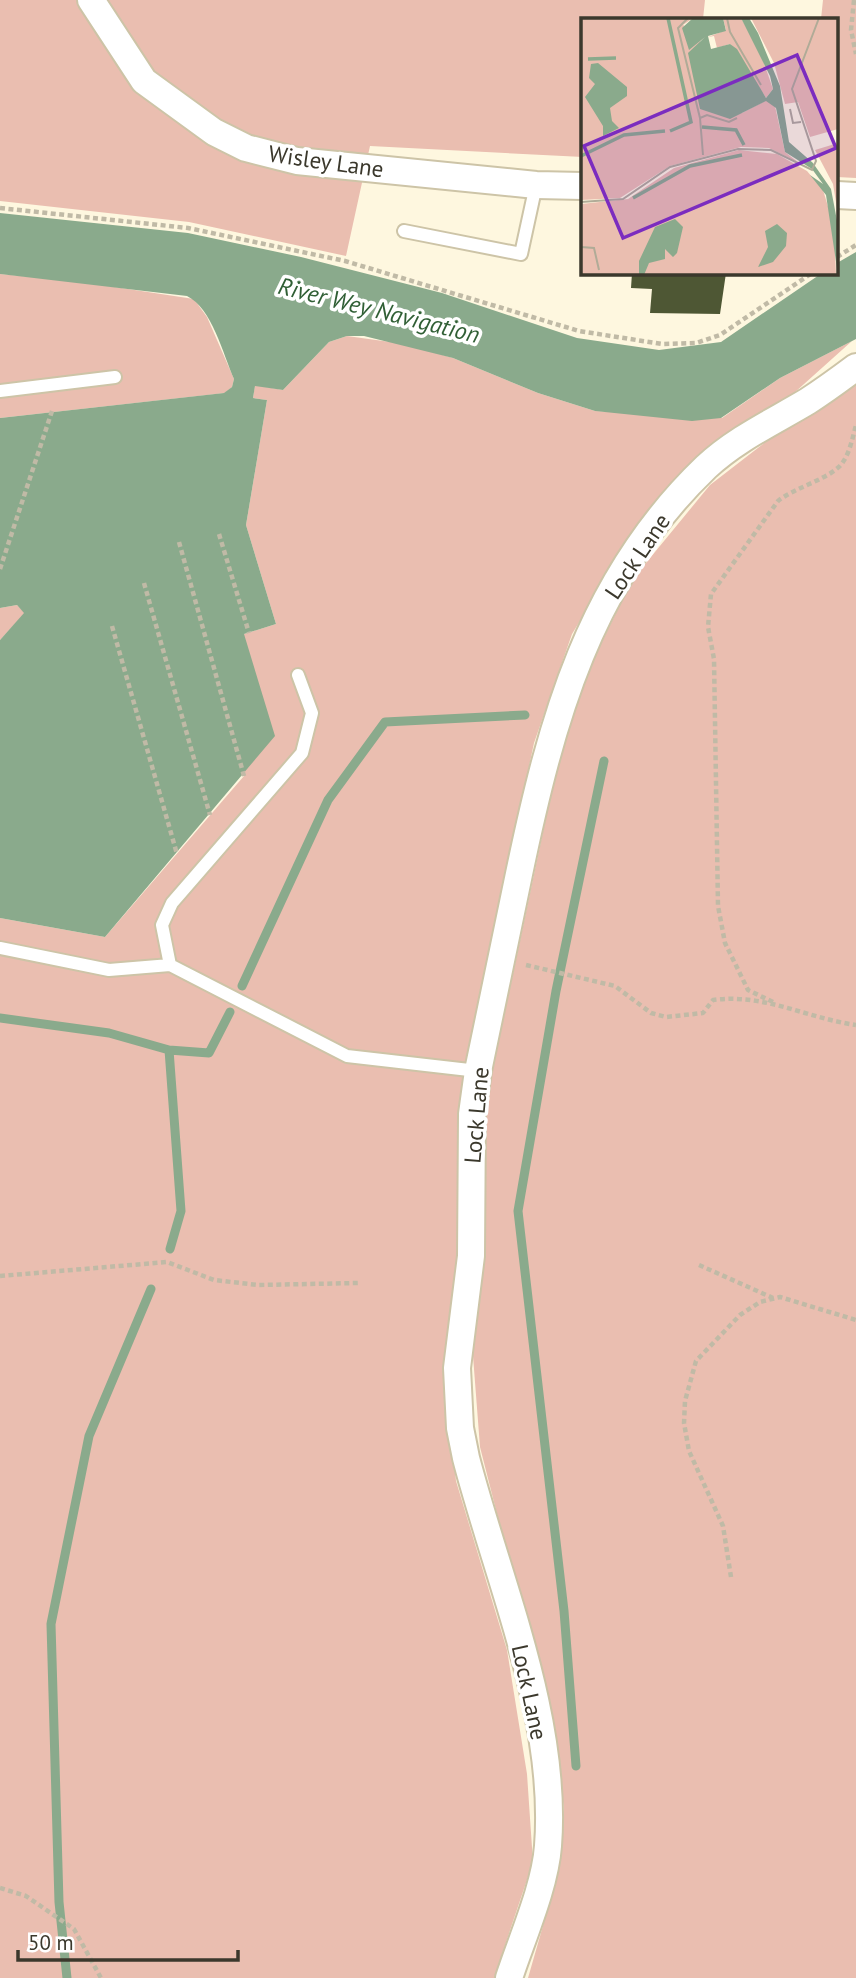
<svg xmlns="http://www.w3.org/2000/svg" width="856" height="1978" font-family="'PT Sans',sans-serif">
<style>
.green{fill:#eabeb0}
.water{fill:#8aaa8c}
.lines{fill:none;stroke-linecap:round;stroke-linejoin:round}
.stream{stroke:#8aaa8c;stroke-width:9}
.building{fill:#4e5734}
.lane-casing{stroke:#cdc4a7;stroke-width:16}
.street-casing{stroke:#cdc4a7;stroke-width:30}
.path{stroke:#c0baa6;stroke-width:4.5;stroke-dasharray:5 3.5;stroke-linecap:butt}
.lane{stroke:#fff;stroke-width:12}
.street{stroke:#fff;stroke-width:26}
.labels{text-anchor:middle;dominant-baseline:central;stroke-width:7;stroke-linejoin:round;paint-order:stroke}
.street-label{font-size:23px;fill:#3b382c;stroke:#fff}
.water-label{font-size:24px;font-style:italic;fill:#305f35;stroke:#fff}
.inset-river{fill:none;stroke:#8aaa8c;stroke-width:3.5}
.inset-road{fill:none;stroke:#b0ab97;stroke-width:2}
.view{fill:#7b2cbf;fill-opacity:0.15;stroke:#7b2cbf;stroke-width:3.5}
.inset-edge{fill:none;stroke:#3b382c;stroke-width:3.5}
</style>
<rect width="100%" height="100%" fill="#fef7df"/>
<path class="green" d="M 0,0 L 705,0 L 703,19 L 583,19 L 583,157 L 370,146 L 346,256 L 189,222 L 0,201 Z
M 823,0 L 856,0 L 856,178 L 837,177 L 837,19 L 821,19 Z
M 0,274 L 75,281 L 194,299 L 207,317 L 234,379 L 232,387 L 225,393 L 0,418 Z
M 347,336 L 405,344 L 453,358 L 538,393 L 595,411 L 722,418 L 780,378 L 852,341 L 794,393 L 704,456 L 638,525 L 572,634 L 534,743 L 489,957 L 461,1246 L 445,1368 L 456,1481 L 507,1650 L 527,1774 L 533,1862 L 494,1978 L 0,1978 L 0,918 L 105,937 L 244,776 L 244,634 L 276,624 L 246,525 L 267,400 L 253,398 L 255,385 L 283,390 L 329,342 Z
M 856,372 L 856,1978 L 528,1978 L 557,1877 L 564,1809 L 555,1742 L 480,1447 L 472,1343 L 485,1226 L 484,1111 L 556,770 L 581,685 L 632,580 L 710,485 Z
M 17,605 L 25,613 L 0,640 L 0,608 Z"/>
<path class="water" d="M 0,213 L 188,233 L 301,257 L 442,293 L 577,338 L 659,350 L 721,342 L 822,273 L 837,273 L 837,263 L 856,252 L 856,339 L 780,378 L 721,418 L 692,421 L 595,411 L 538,393 L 453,358 L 364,336 L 347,336 L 329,342 L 283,390 L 255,386 L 253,398 L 267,400 L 246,525 L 276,624 L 244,634 L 275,736 L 105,937 L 0,918 L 0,640 L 24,613 L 17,605 L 0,608 L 0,418 L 224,393 L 232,387 L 234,379 C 223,354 212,308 187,296 L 0,274 Z"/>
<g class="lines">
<path class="stream" d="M 242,986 L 328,800 L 385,722 L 525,715
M 0,1018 L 109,1033 L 169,1050 L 181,1211 L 170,1249
M 169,1050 L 209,1053 L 230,1012
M 576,1766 L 564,1611 L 518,1211 L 556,991 L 604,761
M 67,1978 L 59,1902 L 51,1624 L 89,1436 L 151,1289"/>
</g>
<path class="building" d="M 632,273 L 726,273 L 720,314 L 650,313 L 652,289 L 631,288 Z"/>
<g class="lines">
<g class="lane-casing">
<path id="lane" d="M 404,231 L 521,254 L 536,185
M 0,391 L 115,377
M 0,948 L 109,970 L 170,965 L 347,1056 L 478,1071
M 170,965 L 162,925 L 172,903 L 302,753 L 312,713 L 298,675"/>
</g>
<g class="street-casing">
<path id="street" d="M 91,0 L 144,81 L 214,132 L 246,148 L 297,161 L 536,185 L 583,186
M 837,195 L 856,196
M 509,1978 C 522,1938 545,1887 548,1846 C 558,1717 498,1581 466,1458 L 460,1428 L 457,1368 L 471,1256 L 472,1114 L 478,1071 C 492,1006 505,940 519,874 C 551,721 589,579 706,467 C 736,439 773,422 808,401 C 825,390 840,379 856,367"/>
</g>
<path class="path" d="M 854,0 L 851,30 L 856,54
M 0,208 L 188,228 L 345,261 L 579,331 L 662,344 L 696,343 L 720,335 L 812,273
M 837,257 L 856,245
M 219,534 L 249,633
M 179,542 L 244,776
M 0,569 L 52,411
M 144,583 L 210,815
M 112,626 L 177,854
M 526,965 L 615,986 L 651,1013 L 666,1017 L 703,1013 L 713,1000 C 764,993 806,1018 856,1025
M 773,1002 L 748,990 L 725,943 L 718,906 L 714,659 L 708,627 L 711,594 L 778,501 C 795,487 833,478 843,462 C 850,452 853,436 856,425
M 699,1265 L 773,1298
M 0,1276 L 167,1262 L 214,1280 L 258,1285 L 359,1283
M 731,1577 L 723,1526 L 689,1451 L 684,1423 L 685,1401 L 696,1361 L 740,1315 L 760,1302 L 780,1297 L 856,1320
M 0,1888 L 26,1896 L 74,1929 L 101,1978"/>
<use href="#lane" class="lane"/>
<use href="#street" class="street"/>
</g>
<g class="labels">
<g class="street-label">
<text transform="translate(326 161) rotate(8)">Wisley Lane</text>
<text transform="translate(637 556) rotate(-56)">Lock Lane</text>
<text transform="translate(476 1115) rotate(-85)">Lock Lane</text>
<text transform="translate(530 1692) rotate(78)">Lock Lane</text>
</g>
<g class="water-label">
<text transform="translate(379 310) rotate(14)">River Wey Navigation</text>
</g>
</g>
<g transform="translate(581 18)">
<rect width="257" height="257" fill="#fef7df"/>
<path d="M 0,0 L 112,0 L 102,7 L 124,19 L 119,23 L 158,93 L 161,95 L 186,82 L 194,88 L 204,134 L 218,145 L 188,130 L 160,129 L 89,148 L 39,180 L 0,182 ZM 142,0 L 160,0 L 178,31 L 192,71 L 185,80 L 149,26 L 136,30 L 133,18 L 127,19 L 145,12 ZM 170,0 L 257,0 L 257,111 L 229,119 L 217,84 L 204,86 L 193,45 ZM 257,125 L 258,125 L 257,196 L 252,166 L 234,132 ZM 158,132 L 196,136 L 226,153 L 242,172 L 253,208 L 255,257 L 0,257 L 0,186 L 47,181 L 93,150 Z" fill="#eabeb0"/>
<path d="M 112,0 L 142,0 L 145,13 L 127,18 L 130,31 L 149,26 L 156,31 L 185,80 L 192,71 L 189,58 L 160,0 L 168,0 L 177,15 L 199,68 L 208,124 L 232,145 L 250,171 L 257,208 L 257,257 L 245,177 L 229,157 L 242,166 L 231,151 L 204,134 L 195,90 L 185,83 L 149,101 L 119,91 L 107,35 L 124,19 L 108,32 L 101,10 ZM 17,45 L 46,69 L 46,78 L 29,90 L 31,103 L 38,110 L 22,118 L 22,108 L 4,79 L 14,66 L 8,60 L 10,46 ZM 94,201 L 102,209 L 96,235 L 92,239 L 84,231 L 84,241 L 68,245 L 63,257 L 58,257 L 58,243 L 74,209 ZM 196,206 L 206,215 L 205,228 L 192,244 L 177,249 L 187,229 L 184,213 Z" fill="#8aaa8c"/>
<path class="inset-river" d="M 87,0 L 110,104 L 89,113M 7,41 L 35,40M 121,109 L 155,112 L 163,127M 0,138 L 43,117 L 84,113M 52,180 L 109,148 L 161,137"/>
<path class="inset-road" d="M 107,0 L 97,10 L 119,100 L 122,137M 146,0 L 149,14 L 180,67M 209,91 L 212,105 L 220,104M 119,100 L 126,97 L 148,104 L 156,100M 0,184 L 42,181 L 89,149 L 157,131 L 190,132 L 231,152 L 235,143 L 211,71 L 238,0M 0,229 L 13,230 L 18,252"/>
<path class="view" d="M 216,37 L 255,130 L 42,220 L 3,128 Z"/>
<rect width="257" height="257" class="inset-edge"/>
</g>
<path d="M18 1950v10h220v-10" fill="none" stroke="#3b382c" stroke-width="3.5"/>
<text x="28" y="1950" font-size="21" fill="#3b382c" stroke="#ffffff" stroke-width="5" paint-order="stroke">50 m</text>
</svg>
